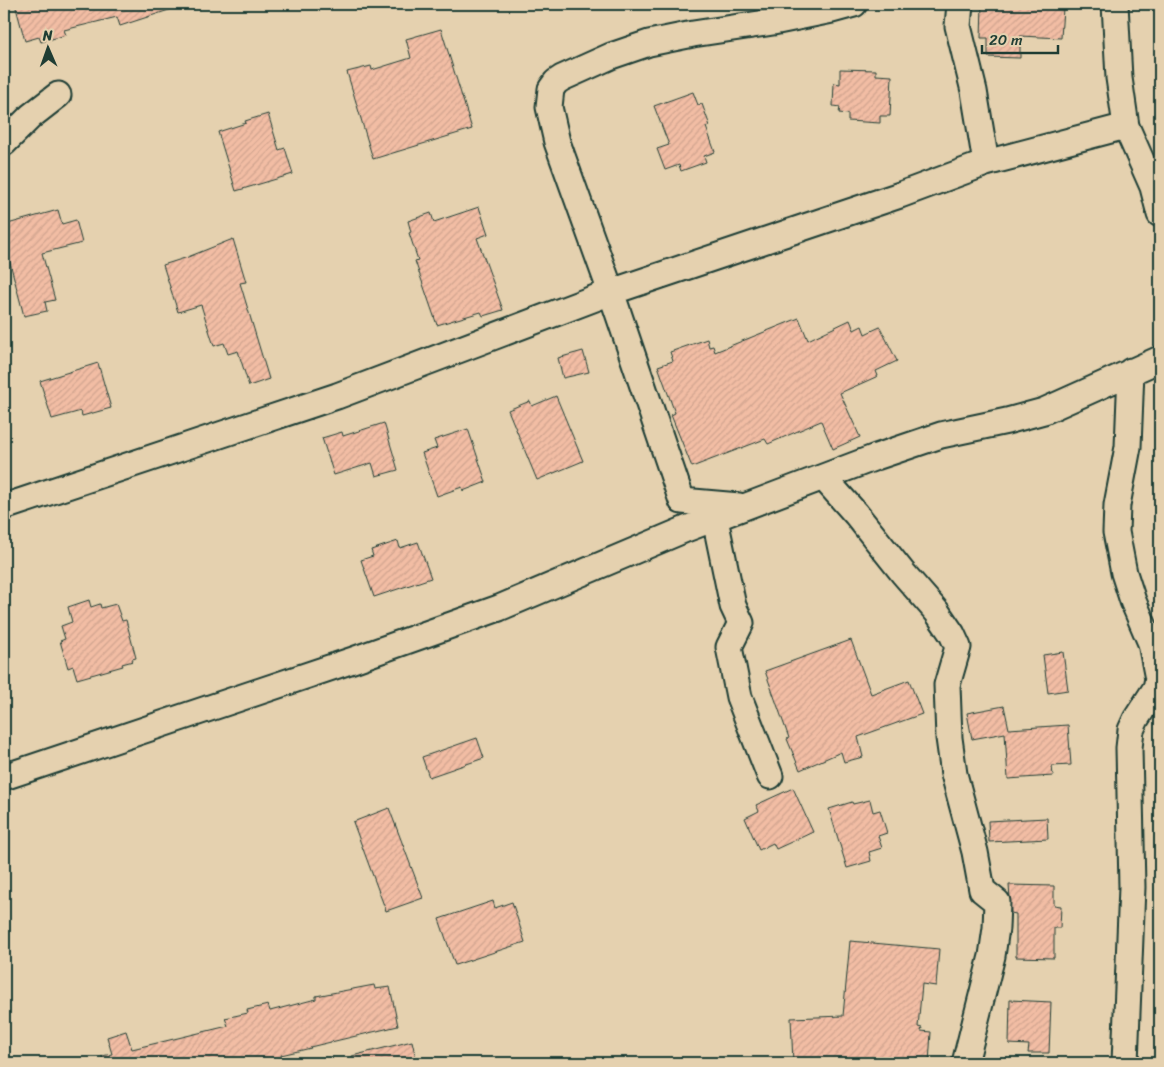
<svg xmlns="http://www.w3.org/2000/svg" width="1164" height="1067" font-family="Sriracha,sans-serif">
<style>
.building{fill:url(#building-hatch);stroke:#1f3d34}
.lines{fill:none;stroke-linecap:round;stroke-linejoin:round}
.street-casing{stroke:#1f3d34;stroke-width:29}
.street{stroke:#e5d1af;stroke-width:25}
</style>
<defs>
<pattern id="building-hatch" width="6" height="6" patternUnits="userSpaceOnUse" patternTransform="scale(1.25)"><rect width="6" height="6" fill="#f2bda4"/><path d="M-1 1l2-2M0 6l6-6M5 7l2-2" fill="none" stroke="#cfa38e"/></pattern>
</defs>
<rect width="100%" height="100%" fill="#e5d1af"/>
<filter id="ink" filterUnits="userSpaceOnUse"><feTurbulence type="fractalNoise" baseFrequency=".02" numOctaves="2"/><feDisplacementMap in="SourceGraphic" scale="10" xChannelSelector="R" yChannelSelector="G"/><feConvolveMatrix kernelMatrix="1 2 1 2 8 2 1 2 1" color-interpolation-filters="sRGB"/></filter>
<g filter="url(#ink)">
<path class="building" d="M 15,4 L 175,4 L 175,8 L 120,26 L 117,17 L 64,30 L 66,35 L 41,42 L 39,37 L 25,41 Z
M 982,4 L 1051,4 L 1051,7 L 1063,8 L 1061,38 L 1020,36 L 1020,58 L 988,57 L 988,38 L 981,38 Z
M 441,29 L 472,129 L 373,159 L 347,72 L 371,66 L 372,70 L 411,58 L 406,39 Z
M 840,69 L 876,70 L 876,75 L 892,76 L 890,116 L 880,116 L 880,123 L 848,121 L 848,114 L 839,113 L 840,107 L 833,106 L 834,83 L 840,84 Z
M 693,92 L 698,105 L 702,104 L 710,126 L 706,127 L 715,152 L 704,156 L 706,162 L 681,171 L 679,165 L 665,170 L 657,149 L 669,145 L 654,106 Z
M 268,114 L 279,150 L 285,148 L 293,174 L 236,191 L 218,132 L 246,123 L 245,121 Z
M 479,207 L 488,234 L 477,238 L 503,310 L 483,316 L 481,312 L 437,325 L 415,261 L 418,260 L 409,233 L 411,232 L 408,221 L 431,213 L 434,222 Z
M 58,210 L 62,224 L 76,220 L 82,243 L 42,253 L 55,300 L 45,302 L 47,311 L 24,316 L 4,240 L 4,225 Z
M 233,239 L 246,282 L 240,283 L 269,379 L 249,386 L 238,351 L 228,354 L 224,343 L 214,346 L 201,305 L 178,312 L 163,265 L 188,257 Z
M 799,318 L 808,340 L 850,320 L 854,330 L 862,326 L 865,334 L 880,327 L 897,361 L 876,371 L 878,376 L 840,393 L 860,437 L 833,449 L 821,421 L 768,444 L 765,439 L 692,467 L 671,415 L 675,413 L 658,366 L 673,361 L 670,352 L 707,339 L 709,347 L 713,346 L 715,352 Z
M 583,351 L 589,372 L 563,378 L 558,358 Z
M 98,363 L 111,408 L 82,416 L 81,411 L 52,419 L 40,381 Z
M 556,396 L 583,461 L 537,480 L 508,410 L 530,401 L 532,406 Z
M 384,423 L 398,470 L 376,476 L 372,463 L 334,475 L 322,438 L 342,432 L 343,436 Z
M 468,429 L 486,482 L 463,491 L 462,487 L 437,496 L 422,453 L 437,448 L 434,440 Z
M 398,541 L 400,548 L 418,542 L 431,578 L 374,597 L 361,560 L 373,556 L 371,550 Z
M 89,600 L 91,607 L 100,604 L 101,608 L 116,604 L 122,621 L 126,620 L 136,658 L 132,659 L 133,661 L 122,664 L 123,666 L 77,679 L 73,666 L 68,668 L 60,641 L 65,639 L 61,626 L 72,622 L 68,607 Z
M 851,640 L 871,694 L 909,680 L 922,714 L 858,737 L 863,757 L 844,762 L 841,752 L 800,770 L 787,739 L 789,738 L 765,671 Z
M 1063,652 L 1068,690 L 1048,693 L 1043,655 Z
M 1004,706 L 1009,729 L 1068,725 L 1071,765 L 1052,766 L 1053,776 L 1008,779 L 1005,733 L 972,739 L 967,713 Z
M 477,738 L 484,758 L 429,777 L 422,757 Z
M 793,788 L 813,832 L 776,849 L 773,843 L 759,850 L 745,818 L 759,811 L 756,805 Z
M 870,800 L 873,812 L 880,810 L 887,833 L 878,836 L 882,848 L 869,852 L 871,861 L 847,868 L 829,809 L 852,802 L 853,804 Z
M 389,808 L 423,898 L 386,911 L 353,822 Z
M 1047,818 L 1048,839 L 989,842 L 988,821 Z
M 1009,885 L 1054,886 L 1054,905 L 1061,906 L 1060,928 L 1054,928 L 1054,958 L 1016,957 L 1016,914 L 1011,913 Z
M 493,901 L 495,908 L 512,902 L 525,942 L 455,965 L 439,919 Z
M 850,941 L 939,949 L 936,986 L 922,984 L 918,1027 L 922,1028 L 921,1031 L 931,1032 L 929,1063 L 793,1063 L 791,1018 L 843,1016 Z
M 374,985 L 375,989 L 390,987 L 398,1026 L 310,1047 L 311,1048 L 281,1055 L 282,1059 L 264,1063 L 103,1063 L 102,1056 L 112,1054 L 107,1037 L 126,1031 L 132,1049 L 228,1026 L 225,1018 L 248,1013 L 247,1010 L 268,1005 L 270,1011 L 316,999 L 316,996 Z
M 1010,1000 L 1051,1002 L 1049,1053 L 1028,1053 L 1029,1045 L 1009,1044 Z
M 412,1041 L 417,1063 L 353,1063 L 352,1056 Z"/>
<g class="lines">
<g class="street-casing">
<path id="street" d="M 960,4 L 958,26 L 974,91 L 986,163
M 1115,4 L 1119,78 L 1126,126 L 1153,187 L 1160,214
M 4,143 L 31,116 L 58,95
M 824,478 L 856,514 L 903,573 L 937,612 L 952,634 L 958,647 L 947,685 L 949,738 L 954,774 L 975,852 L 982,890 L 997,902 L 996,928 L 992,956 L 965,1063
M 739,506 L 682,501 L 611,292 L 557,142 L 549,107 L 551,89 L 556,82 L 562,78 L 611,56 L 649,43 L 693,34 L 773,22 L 832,10 L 854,4
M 4,507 L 337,396 L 611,292 L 900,195 L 986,163 L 1126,126
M 715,519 L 733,606 L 741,623 L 729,647 L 739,697 L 770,776
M 4,777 L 353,660 L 499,608 L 686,529 L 876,457 L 941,435 L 1007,421 L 1044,411 L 1160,359
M 1125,1063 L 1132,887 L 1129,748 L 1131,730 L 1136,719 L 1156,688 L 1158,679 L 1151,643 L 1133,601 L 1124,573 L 1116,532 L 1117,505 L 1128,447 L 1131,371"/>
</g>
<use href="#street" class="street"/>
</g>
</g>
<rect width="1164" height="1067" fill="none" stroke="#e5d1af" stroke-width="20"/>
<rect x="10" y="10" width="1144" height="1047" fill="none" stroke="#1f3d34" stroke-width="2" filter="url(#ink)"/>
<g transform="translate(48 48) rotate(358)" stroke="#e5d1af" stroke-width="4" paint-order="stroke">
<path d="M0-4L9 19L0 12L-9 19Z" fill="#1f3d34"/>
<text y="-8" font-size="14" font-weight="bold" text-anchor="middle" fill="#1f3d34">N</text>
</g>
<path d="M982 45v8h76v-8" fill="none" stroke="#1f3d34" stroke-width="2.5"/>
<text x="989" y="45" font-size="15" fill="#1f3d34" stroke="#e5d1af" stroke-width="4" paint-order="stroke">20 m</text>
</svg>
